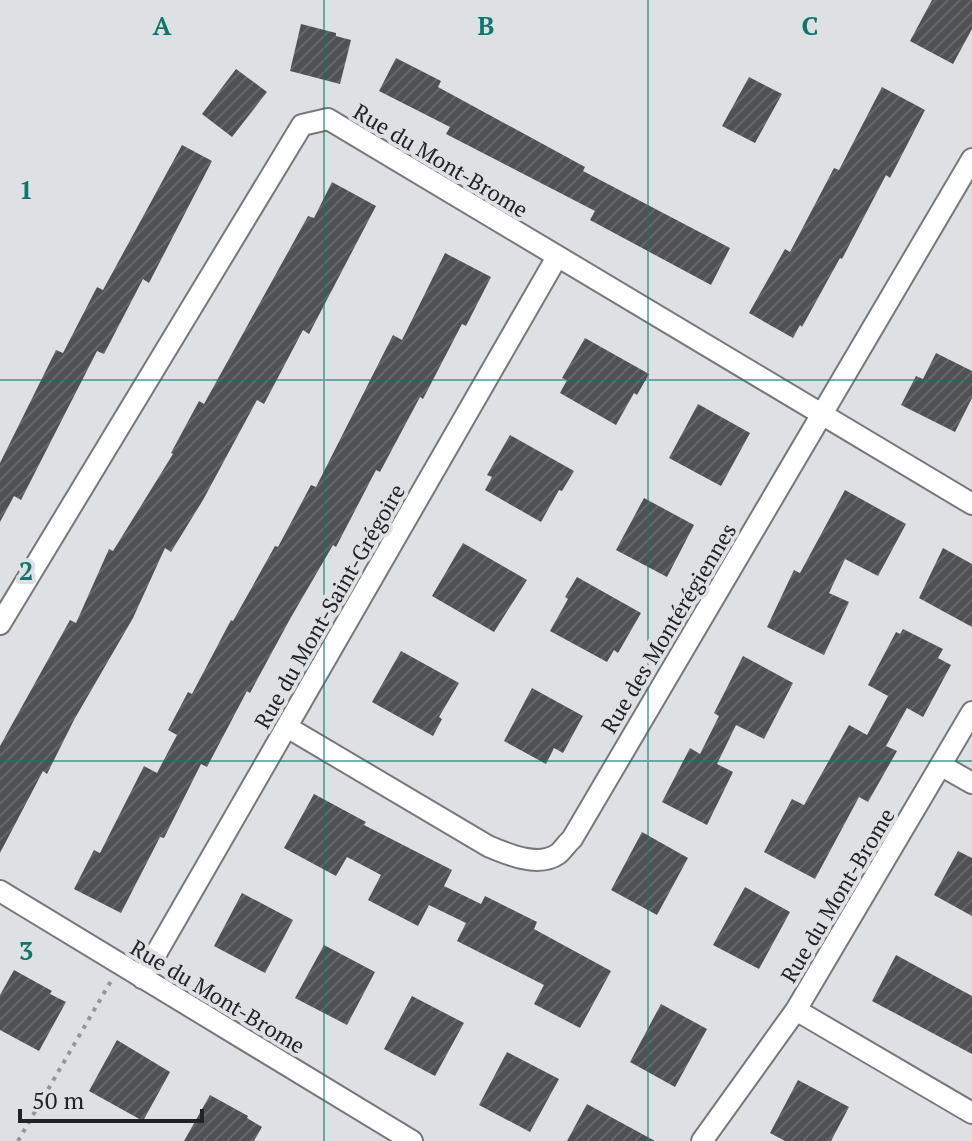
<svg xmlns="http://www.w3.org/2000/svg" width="972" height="1141" font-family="'PT Serif',serif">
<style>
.building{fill:url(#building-hatch)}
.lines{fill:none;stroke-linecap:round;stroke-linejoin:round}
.minor-casing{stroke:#76787b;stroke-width:24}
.path{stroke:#949698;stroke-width:4;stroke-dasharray:4 6;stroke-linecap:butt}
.minor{stroke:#fff;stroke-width:20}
.grid{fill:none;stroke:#0f766e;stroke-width:2;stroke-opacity:0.55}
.labels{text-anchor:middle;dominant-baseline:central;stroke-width:8;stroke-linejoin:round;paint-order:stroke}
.street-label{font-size:22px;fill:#222324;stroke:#dee1e4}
.grid-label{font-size:26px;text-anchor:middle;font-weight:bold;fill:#0f766e;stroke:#dee1e4;stroke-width:8;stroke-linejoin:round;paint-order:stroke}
</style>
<defs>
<pattern id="building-hatch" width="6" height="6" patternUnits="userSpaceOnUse" patternTransform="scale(2)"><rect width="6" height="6" fill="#4f5154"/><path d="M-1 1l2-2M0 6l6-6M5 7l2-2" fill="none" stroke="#656769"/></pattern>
</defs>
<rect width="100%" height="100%" fill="#dee1e4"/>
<path class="building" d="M 932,0 L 972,0 L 972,29 L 953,64 L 910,41 Z
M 301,24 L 336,33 L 336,36 L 351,40 L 340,84 L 290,71 Z
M 396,58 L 441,81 L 438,87 L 585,167 L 583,171 L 730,248 L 711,285 L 590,220 L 595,211 L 446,134 L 450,127 L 379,91 Z
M 236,69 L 267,92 L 232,137 L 202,114 Z
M 749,77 L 782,94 L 755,143 L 722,126 Z
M 882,87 L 925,110 L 890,178 L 886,175 L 842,259 L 840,258 L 802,327 L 800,325 L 793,338 L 749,313 L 785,249 L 790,252 L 834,168 L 839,170 Z
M 182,145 L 212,161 L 149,283 L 143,279 L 104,354 L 97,351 L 21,500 L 14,496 L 0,522 L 0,463 L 56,350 L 63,353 L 97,287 L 103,290 Z
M 332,182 L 376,206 L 309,334 L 303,330 L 264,404 L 257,400 L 203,500 L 171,552 L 165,548 L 133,618 L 74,720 L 47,774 L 43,771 L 0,853 L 0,746 L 70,620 L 76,623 L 109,549 L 113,551 L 173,454 L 171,453 L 199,401 L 204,404 L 308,216 L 314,218 Z
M 445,253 L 491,277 L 466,326 L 462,324 L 423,399 L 420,397 L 380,472 L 376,470 L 336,547 L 333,545 L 290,619 L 250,693 L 247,691 L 207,767 L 201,764 L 164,838 L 160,837 L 121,913 L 74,889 L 94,850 L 100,853 L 144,766 L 157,773 L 177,735 L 168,730 L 188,692 L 192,694 L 231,620 L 233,621 L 275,546 L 278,547 L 311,485 L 316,487 L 393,335 L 402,340 Z
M 585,338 L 649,374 L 637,395 L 634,393 L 616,425 L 560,393 L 567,380 L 562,378 Z
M 936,353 L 972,371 L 972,398 L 955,432 L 901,405 L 916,376 L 923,379 Z
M 698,404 L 750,433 L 721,486 L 669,458 Z
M 510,435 L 574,471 L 562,491 L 559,490 L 541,522 L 485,490 L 492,477 L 487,475 Z
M 845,490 L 906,524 L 878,576 L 845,559 L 829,593 L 849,602 L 824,655 L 767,627 L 794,570 L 800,573 Z
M 644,498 L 694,525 L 667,577 L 616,550 Z
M 463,543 L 527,580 L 494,632 L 432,596 Z
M 943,548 L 972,564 L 972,627 L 919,598 Z
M 577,577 L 641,613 L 618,653 L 614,650 L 607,662 L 550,631 L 568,599 L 565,597 Z
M 903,629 L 943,649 L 938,658 L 951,665 L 923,717 L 907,708 L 886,746 L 897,751 L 868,802 L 859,797 L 815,879 L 764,852 L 792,799 L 804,805 L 849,725 L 867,735 L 888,696 L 868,685 L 896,632 L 900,634 Z
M 401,651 L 459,683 L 439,717 L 442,719 L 433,736 L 372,702 Z
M 743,656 L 793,683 L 764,739 L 736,725 L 717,764 L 733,772 L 707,825 L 662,802 L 690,748 L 700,754 L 719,716 L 714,713 Z
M 532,688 L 583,716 L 563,753 L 554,748 L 546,764 L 504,741 Z
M 314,794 L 366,822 L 364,825 L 452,870 L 444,886 L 481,904 L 485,896 L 537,922 L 534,929 L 611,971 L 580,1028 L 534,1004 L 544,985 L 457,941 L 466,923 L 429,905 L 418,926 L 368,900 L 381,875 L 347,857 L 336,876 L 284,848 Z
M 642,832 L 688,858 L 657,915 L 611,890 Z
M 958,851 L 972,858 L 972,916 L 934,895 Z
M 745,887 L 790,912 L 759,969 L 713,945 Z
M 242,893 L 293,920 L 265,973 L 214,946 Z
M 324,945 L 375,972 L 347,1025 L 295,998 Z
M 896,955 L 972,996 L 972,1054 L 872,1001 Z
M 14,970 L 52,991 L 50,994 L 66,1002 L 39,1051 L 0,1030 L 0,995 Z
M 412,996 L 464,1023 L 435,1076 L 384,1049 Z
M 661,1004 L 707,1029 L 675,1087 L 630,1062 Z
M 117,1040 L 170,1072 L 143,1121 L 89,1091 Z
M 507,1052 L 559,1079 L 530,1132 L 479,1105 Z
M 798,1080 L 849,1107 L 831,1141 L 785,1141 L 770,1133 Z
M 210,1095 L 248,1116 L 247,1118 L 262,1127 L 254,1141 L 184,1141 Z
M 587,1104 L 655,1141 L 567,1141 Z"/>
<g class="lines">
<g class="minor-casing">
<path id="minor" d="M 0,624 L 302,125 L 328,119 L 972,504
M 972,712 L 796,1010 L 972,1113
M 287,727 L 488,846 C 507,854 538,868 558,854 C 563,850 567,843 572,839 L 972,159
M 942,766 L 972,783
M 0,891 L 412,1141
M 142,978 L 557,257
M 702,1141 L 796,1010"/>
</g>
<path class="path" d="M 18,1141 L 111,981"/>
<use href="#minor" class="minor"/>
</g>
<path class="grid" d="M 324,0 L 324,1141M 648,0 L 648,1141M 0,380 L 972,380M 0,761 L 972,761"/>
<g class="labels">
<g class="street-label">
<text transform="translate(441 160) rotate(31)">Rue du Mont-Brome</text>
<text transform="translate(329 606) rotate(-60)">Rue du Mont-Saint-Grégoire</text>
<text transform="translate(668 628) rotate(-59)">Rue des Montérégiennes</text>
<text transform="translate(837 895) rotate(-59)">Rue du Mont-Brome</text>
<text transform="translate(218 996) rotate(31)">Rue du Mont-Brome</text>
</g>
</g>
<g class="grid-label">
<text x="162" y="35">A</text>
<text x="486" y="35">B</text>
<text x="810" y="35">C</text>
<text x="26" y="199">1</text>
<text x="26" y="580">2</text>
<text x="26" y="960">3</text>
</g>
<path d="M20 1109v12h182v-12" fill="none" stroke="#222324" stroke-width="4"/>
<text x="32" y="1109" font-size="24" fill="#222324" stroke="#dee1e4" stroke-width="6" paint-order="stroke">50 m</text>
</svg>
